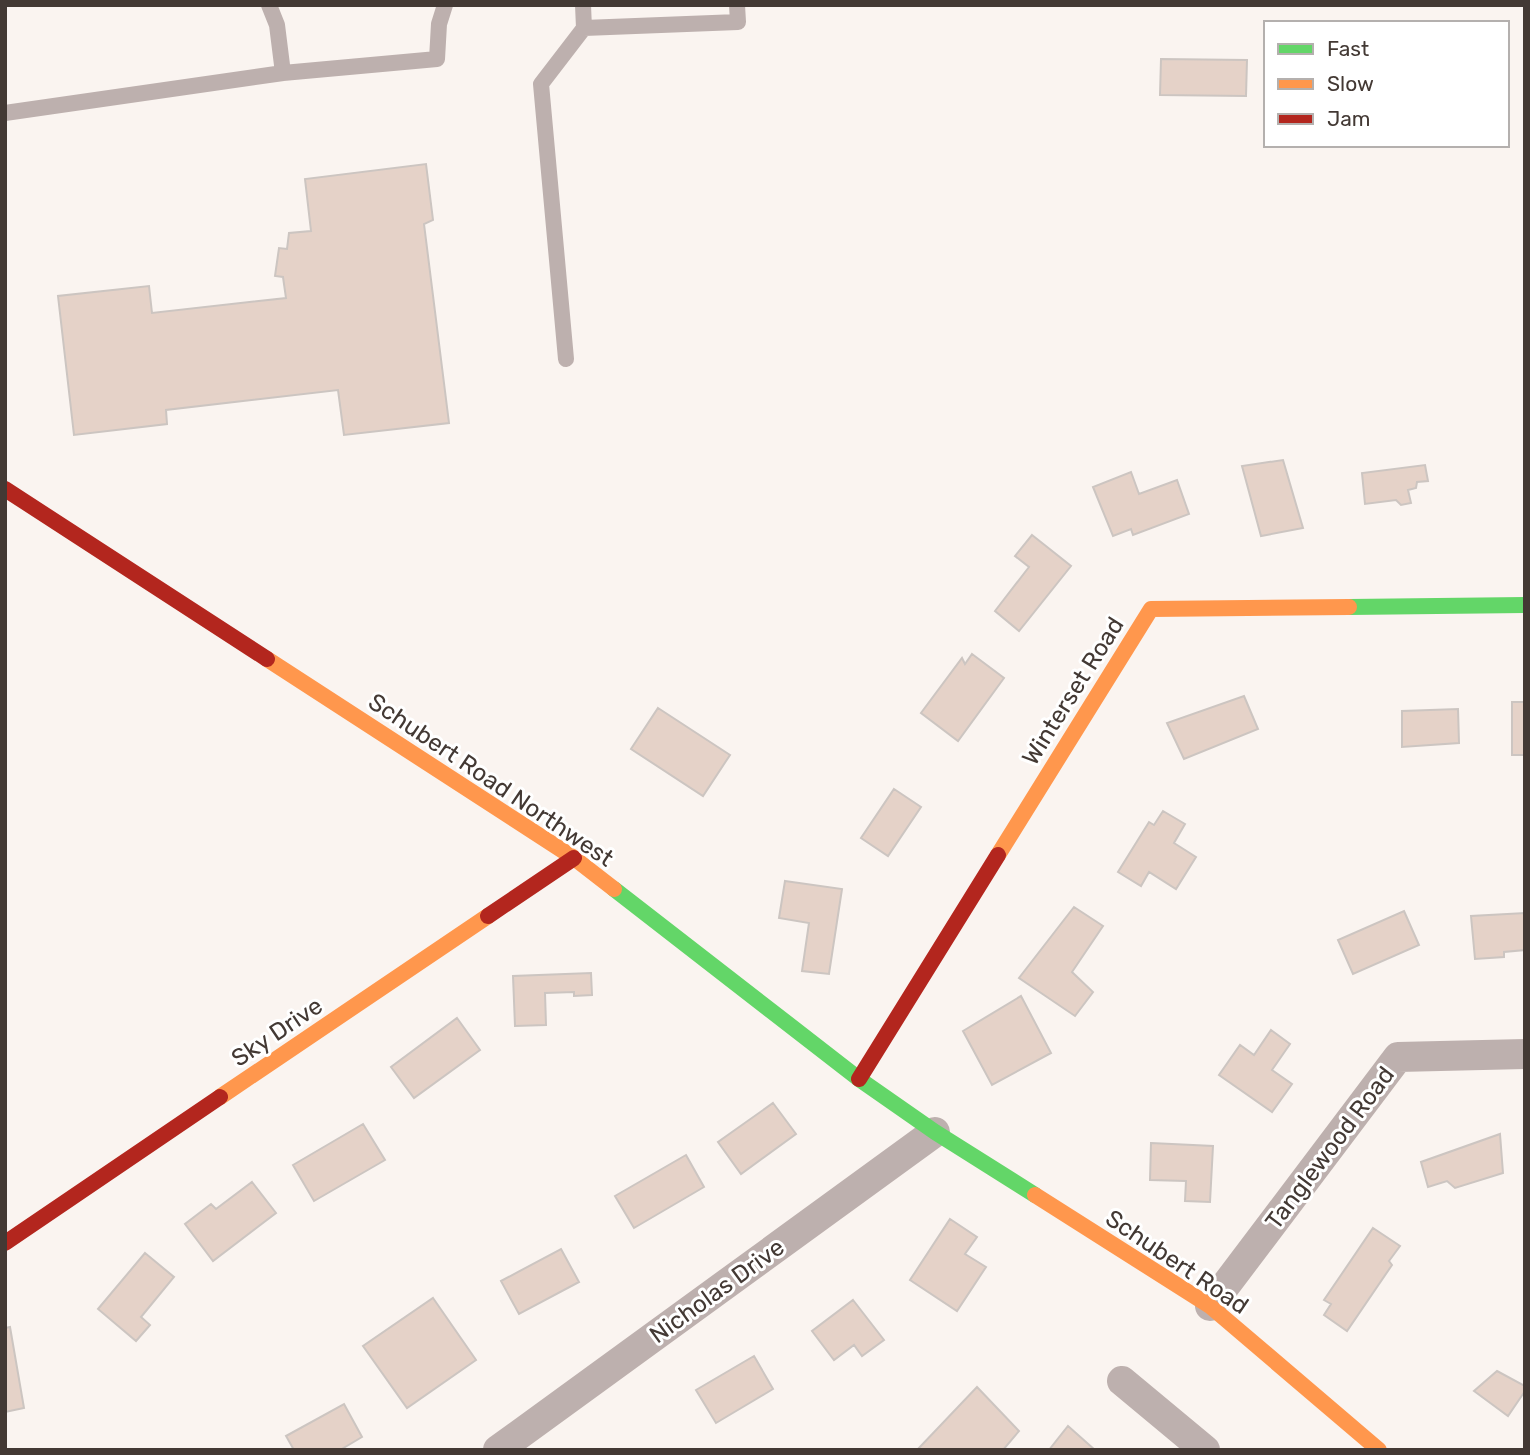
<svg xmlns="http://www.w3.org/2000/svg" width="1530" height="1455" font-family="Rubik,sans-serif">
<style>
.building{fill:#e5d2c8;stroke:#ccc5c1;stroke-width:2}
.lines{fill:none;stroke-linecap:round;stroke-linejoin:round}
.lane{stroke:#bdb0ae;stroke-width:16}
.street{stroke:#bdb0ae;stroke-width:30}
.fast{stroke:#63d668;stroke-width:16}
.slow{stroke:#ff974d;stroke-width:16}
.jam{stroke:#b3261e;stroke-width:16}
.labels{text-anchor:middle;dominant-baseline:central;stroke-width:6;stroke-linejoin:round;paint-order:stroke}
.street-label{font-size:24px;fill:#433934;stroke:#fff}
</style>
<rect width="100%" height="100%" fill="#faf4f0"/>
<path class="building" d="M 1161,59 L 1247,60 L 1246,96 L 1160,95 Z
M 426,164 L 433,220 L 424,224 L 449,423 L 344,435 L 338,390 L 166,410 L 167,424 L 74,435 L 58,296 L 149,286 L 152,313 L 286,298 L 283,277 L 275,276 L 279,248 L 287,249 L 289,233 L 311,231 L 305,179 Z
M 1283,460 L 1303,528 L 1261,536 L 1242,466 Z
M 1425,465 L 1428,481 L 1417,482 L 1416,488 L 1408,490 L 1411,503 L 1401,505 L 1396,500 L 1365,504 L 1362,473 Z
M 1131,472 L 1139,494 L 1177,480 L 1189,514 L 1133,535 L 1131,529 L 1113,536 L 1093,487 Z
M 1032,535 L 1071,566 L 1019,631 L 995,611 L 1029,567 L 1015,556 Z
M 972,654 L 1004,678 L 958,741 L 921,713 L 962,658 L 965,664 Z
M 1244,696 L 1258,729 L 1184,759 L 1167,723 Z
M 1512,702 L 1525,702 L 1525,755 L 1512,755 Z
M 658,708 L 730,755 L 703,796 L 631,749 Z
M 1458,709 L 1459,743 L 1402,747 L 1402,711 Z
M 894,789 L 921,807 L 888,856 L 861,838 Z
M 1163,811 L 1185,824 L 1174,843 L 1196,857 L 1176,889 L 1149,872 L 1141,886 L 1118,872 L 1149,822 L 1154,825 Z
M 785,881 L 842,889 L 829,974 L 802,971 L 809,923 L 779,918 Z
M 1074,907 L 1103,926 L 1072,972 L 1093,992 L 1075,1016 L 1019,978 Z
M 1404,911 L 1419,945 L 1353,974 L 1338,940 Z
M 1525,913 L 1525,950 L 1504,952 L 1504,957 L 1475,959 L 1471,916 Z
M 591,973 L 592,995 L 574,996 L 574,992 L 545,993 L 546,1025 L 515,1026 L 513,976 Z
M 1021,996 L 1051,1053 L 992,1085 L 963,1031 Z
M 457,1018 L 480,1050 L 414,1098 L 391,1067 Z
M 1271,1030 L 1290,1044 L 1272,1070 L 1292,1084 L 1272,1112 L 1219,1075 L 1240,1045 L 1254,1055 Z
M 773,1103 L 796,1134 L 741,1174 L 718,1142 Z
M 363,1124 L 385,1160 L 314,1201 L 293,1165 Z
M 1500,1134 L 1503,1173 L 1455,1188 L 1447,1181 L 1428,1187 L 1421,1162 Z
M 1151,1143 L 1213,1146 L 1210,1202 L 1185,1201 L 1186,1181 L 1150,1180 Z
M 686,1155 L 704,1187 L 634,1228 L 615,1196 Z
M 252,1182 L 276,1213 L 213,1261 L 185,1224 L 211,1204 L 216,1209 Z
M 950,1219 L 977,1237 L 965,1254 L 986,1267 L 957,1311 L 910,1280 Z
M 1373,1228 L 1400,1246 L 1389,1261 L 1392,1265 L 1347,1331 L 1324,1315 L 1331,1304 L 1324,1300 Z
M 561,1249 L 579,1282 L 519,1314 L 501,1281 Z
M 145,1253 L 174,1277 L 141,1317 L 150,1325 L 136,1341 L 98,1309 Z
M 433,1298 L 476,1360 L 407,1408 L 363,1346 Z
M 853,1300 L 884,1340 L 862,1356 L 854,1345 L 834,1360 L 812,1331 Z
M 10,1327 L 24,1408 L 5,1412 L 5,1328 Z
M 754,1356 L 773,1389 L 716,1423 L 696,1390 Z
M 1497,1371 L 1525,1386 L 1525,1391 L 1508,1416 L 1474,1391 Z
M 977,1387 L 1019,1431 L 1003,1450 L 917,1450 Z
M 344,1404 L 362,1437 L 340,1450 L 294,1450 L 286,1436 Z
M 1068,1426 L 1095,1450 L 1049,1450 Z"/>
<g class="lines">
<path class="lane" d="M 269,5 L 277,25 L 283,73
M 583,5 L 584,28 L 738,22 L 737,5
M 5,113 L 283,73 L 437,59 L 439,24 L 445,5
M 566,359 L 541,84 L 584,28"/>
<path class="street" d="M 1210,1306 L 1398,1057 L 1525,1054
M 1122,1381 L 1205,1450
M 498,1450 L 935,1132"/>
<path class="fast" d="M 1349,607 L 1525,605
M 614,889 L 859,1079 L 935,1132 L 1035,1195"/>
<path class="slow" d="M 267,659 L 574,858 L 614,889
M 998,855 L 1151,609 L 1349,607
M 220,1097 L 488,916
M 1035,1195 L 1210,1306 L 1379,1450"/>
<path class="jam" d="M 5,489 L 267,659
M 488,916 L 574,858
M 859,1079 L 998,855
M 5,1243 L 220,1097"/>
</g>
<g class="labels">
<g class="street-label">
<text transform="translate(1073 691) rotate(-58)">Winterset Road</text>
<text transform="translate(491 780) rotate(34)">Schubert Road Northwest</text>
<text transform="translate(277 1032) rotate(-34)">Sky Drive</text>
<text transform="translate(1330 1148) rotate(-53)">Tanglewood Road</text>
<text transform="translate(1177 1262) rotate(34)">Schubert Road</text>
<text transform="translate(717 1291) rotate(-36)">Nicholas Drive</text>
</g>
</g>
<rect width="1530" height="1455" fill="none" stroke="#433934" stroke-width="14"/>
<rect x="1264" y="21" width="245" height="126" fill="#ffffff" stroke="#b4b0ae" stroke-width="2"/>
<rect x="1278" y="44" width="35" height="10" fill="#63d668" stroke="#b4b0ae" stroke-width="2"/>
<text x="1327" y="56" font-size="21" fill="#433934">Fast</text>
<rect x="1278" y="79" width="35" height="10" fill="#ff974d" stroke="#b4b0ae" stroke-width="2"/>
<text x="1327" y="91" font-size="21" fill="#433934">Slow</text>
<rect x="1278" y="114" width="35" height="10" fill="#b3261e" stroke="#b4b0ae" stroke-width="2"/>
<text x="1327" y="126" font-size="21" fill="#433934">Jam</text>
</svg>
